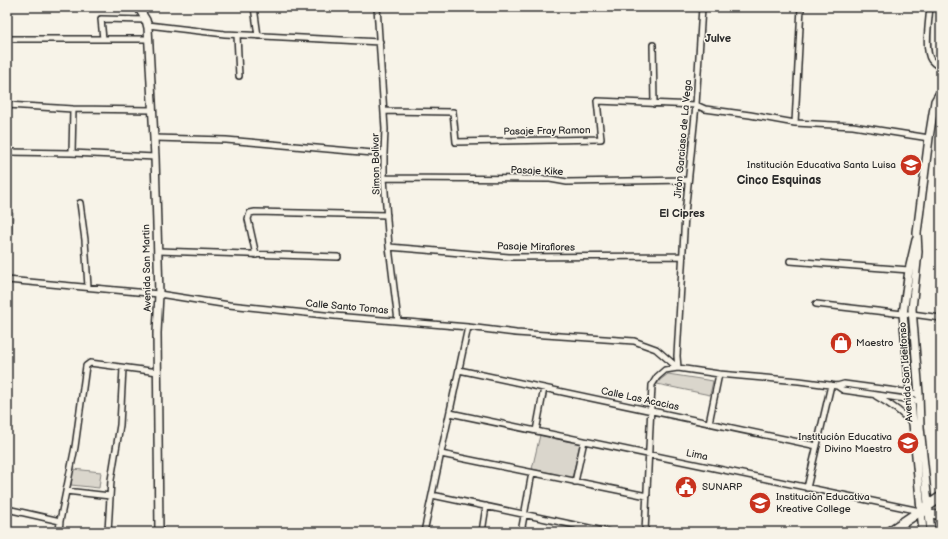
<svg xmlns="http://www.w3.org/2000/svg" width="948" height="539" font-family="'Balsamiq Sans',sans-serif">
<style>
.green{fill:#dad6cc;stroke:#82807c}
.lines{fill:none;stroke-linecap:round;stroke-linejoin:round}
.street-casing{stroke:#2b2b2b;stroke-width:8}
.secondary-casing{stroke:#2b2b2b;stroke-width:10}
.highway-casing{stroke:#2b2b2b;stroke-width:12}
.street{stroke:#f7f3e8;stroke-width:5}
.secondary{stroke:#f7f3e8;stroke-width:7}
.highway{stroke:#f7f3e8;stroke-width:9}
.labels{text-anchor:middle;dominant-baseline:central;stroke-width:3;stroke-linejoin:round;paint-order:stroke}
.street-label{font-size:10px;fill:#2b2b2b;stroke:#f7f3e8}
.poi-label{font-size:10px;fill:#2b2b2b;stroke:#f7f3e8;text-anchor:start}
.neighbourhood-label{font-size:11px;font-weight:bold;fill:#2b2b2b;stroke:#f7f3e8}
.quarter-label{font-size:12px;font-weight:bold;fill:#2b2b2b;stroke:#f7f3e8}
</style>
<rect width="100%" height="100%" fill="#f7f3e8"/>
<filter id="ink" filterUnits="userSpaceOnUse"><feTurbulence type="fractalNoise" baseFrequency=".025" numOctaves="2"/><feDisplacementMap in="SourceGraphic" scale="8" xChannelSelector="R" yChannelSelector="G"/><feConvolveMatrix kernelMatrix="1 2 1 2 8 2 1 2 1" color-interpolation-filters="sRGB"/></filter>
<g filter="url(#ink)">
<path class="green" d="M 7,212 L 13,213 L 12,237 L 7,237 Z
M 668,374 L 713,381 L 710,395 L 657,384 L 660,380 Z
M 540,435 L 580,444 L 572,478 L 532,469 Z
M 73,469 L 101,472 L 99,488 L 71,485 Z"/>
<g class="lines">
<g class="street-casing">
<path id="street" d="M 254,7 L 258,36
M 377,7 L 385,129 L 384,154 L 384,178 L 389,247 L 398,321
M 930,7 C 929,20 924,50 931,60 C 934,64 938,66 941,68
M 148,25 L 225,34 L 380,42
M 237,35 L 239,76
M 7,39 L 149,39
M 103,39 L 101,19 L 146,20
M 653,45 L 654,104
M 935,101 L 941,103
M 7,105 L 73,109 L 153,110
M 384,111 L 453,112 L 456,142 L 601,139 L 597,101 L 696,105 L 705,109 L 750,115 L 795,123 L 853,126 L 929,138
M 795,123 L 801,7
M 154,138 L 226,140 L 384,154
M 7,152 L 72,153 L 155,157
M 72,153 L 73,109
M 384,178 L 550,179 L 567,182 L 688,180
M 80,203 L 85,240 L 88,287
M 389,247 L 509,257 L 683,256
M 158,251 L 338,257
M 256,255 L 248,219 L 250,213 L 255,212 L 387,215
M 790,261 L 909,270
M 7,280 L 159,294 L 229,305 L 334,316 L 468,327 L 516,333 L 634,341 L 656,349 L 678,368
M 816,304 L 903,314 L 912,314 L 941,318
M 678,368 L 677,356 L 685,214 L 696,105 L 702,7
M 459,370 L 817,446
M 837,386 L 843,390 L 919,401
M 876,396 C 890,404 902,412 913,424
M 450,413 L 920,511
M 709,423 L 719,374
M 536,431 L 544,388
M 441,454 L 647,496
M 575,482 L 584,441
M 807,488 L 831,385
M 66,491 L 110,496
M 432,495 L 608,532
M 7,509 L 60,521
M 59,532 L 60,521 L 75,447 L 86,366 L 90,363 L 158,372
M 108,532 L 111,480 L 120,425 L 123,368
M 424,532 L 468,327
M 482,532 L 486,506
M 521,532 L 532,473
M 578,532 L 579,526
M 645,532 L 652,385 L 657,377 L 665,370 L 678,368 L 719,374 L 799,381 L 837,386 L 844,384 L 919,394"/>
</g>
<g class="secondary-casing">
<path id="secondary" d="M 138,7 L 146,20 L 148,28 L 155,157 L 159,294 L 157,333 L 159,532
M 916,240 L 909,270 L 903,314 L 923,532
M 925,512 L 941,516
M 931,532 L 920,427 L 919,394 L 912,309 L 918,252 L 917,233 L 929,138 L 935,101 L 941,91"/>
</g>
<g class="highway-casing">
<path id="highway" d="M 889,532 L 941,497"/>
</g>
<use href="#street" class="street"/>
<use href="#secondary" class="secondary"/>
<use href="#highway" class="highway"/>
</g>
</g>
<defs>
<g id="school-disc" transform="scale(1.15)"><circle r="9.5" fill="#c8321e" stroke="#f7f3e8"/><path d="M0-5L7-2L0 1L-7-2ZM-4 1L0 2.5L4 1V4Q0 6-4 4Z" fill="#fff"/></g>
<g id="shop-disc" transform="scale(1.15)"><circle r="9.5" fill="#c8321e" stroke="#f7f3e8"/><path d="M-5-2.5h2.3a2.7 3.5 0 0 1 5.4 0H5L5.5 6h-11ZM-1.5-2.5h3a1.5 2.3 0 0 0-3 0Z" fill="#fff"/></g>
<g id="civic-disc" transform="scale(1.15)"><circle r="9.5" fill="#c8321e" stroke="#f7f3e8"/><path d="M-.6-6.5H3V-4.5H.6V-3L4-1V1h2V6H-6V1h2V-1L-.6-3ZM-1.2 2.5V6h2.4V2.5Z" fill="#fff"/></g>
</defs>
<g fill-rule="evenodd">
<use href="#school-disc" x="911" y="165"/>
<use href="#shop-disc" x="841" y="343"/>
<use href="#school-disc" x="908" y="443"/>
<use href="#civic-disc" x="686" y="487"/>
<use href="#school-disc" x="760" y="503"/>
</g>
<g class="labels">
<g class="street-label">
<text transform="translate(547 131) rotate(-1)">Pasaje Fray Ramon</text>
<text transform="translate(683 139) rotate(-85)">Jirón Garciaso de La Vega</text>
<text transform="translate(376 164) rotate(-91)">Simon Bolivar</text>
<text transform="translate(537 171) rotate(2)">Pasaje Kike</text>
<text transform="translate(536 247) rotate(1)">Pasaje Miraflores</text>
<text transform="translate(147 268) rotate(-91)">Avenida San Martin</text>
<text transform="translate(347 307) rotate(5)">Calle Santo Tomas</text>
<text transform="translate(906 372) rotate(-94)">Avenida San Idelfonso</text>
<text transform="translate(640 399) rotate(12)">Calle Las Acacias</text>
<text transform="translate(697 455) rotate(12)">Lima</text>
</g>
<g class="poi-label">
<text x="896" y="165" text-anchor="end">Institución Educativa Santa Luisa</text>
<text x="856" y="343">Maestro</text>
<text x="892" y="437" text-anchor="end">Institución Educativa<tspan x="892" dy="12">Divino Maestro</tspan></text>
<text x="702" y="487">SUNARP</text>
<text x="776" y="497">Institución Educativa<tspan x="776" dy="12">Kreative College</tspan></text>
</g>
<g class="neighbourhood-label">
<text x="718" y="38">Julve</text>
<text x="682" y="213">El Cipres</text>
</g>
<g class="quarter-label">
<text x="779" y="180">Cinco Esquinas</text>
</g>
</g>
<rect width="948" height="539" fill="none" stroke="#f7f3e8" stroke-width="24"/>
<rect x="12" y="12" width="924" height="515" fill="none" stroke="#2b2b2b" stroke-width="1.5" filter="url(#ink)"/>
</svg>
